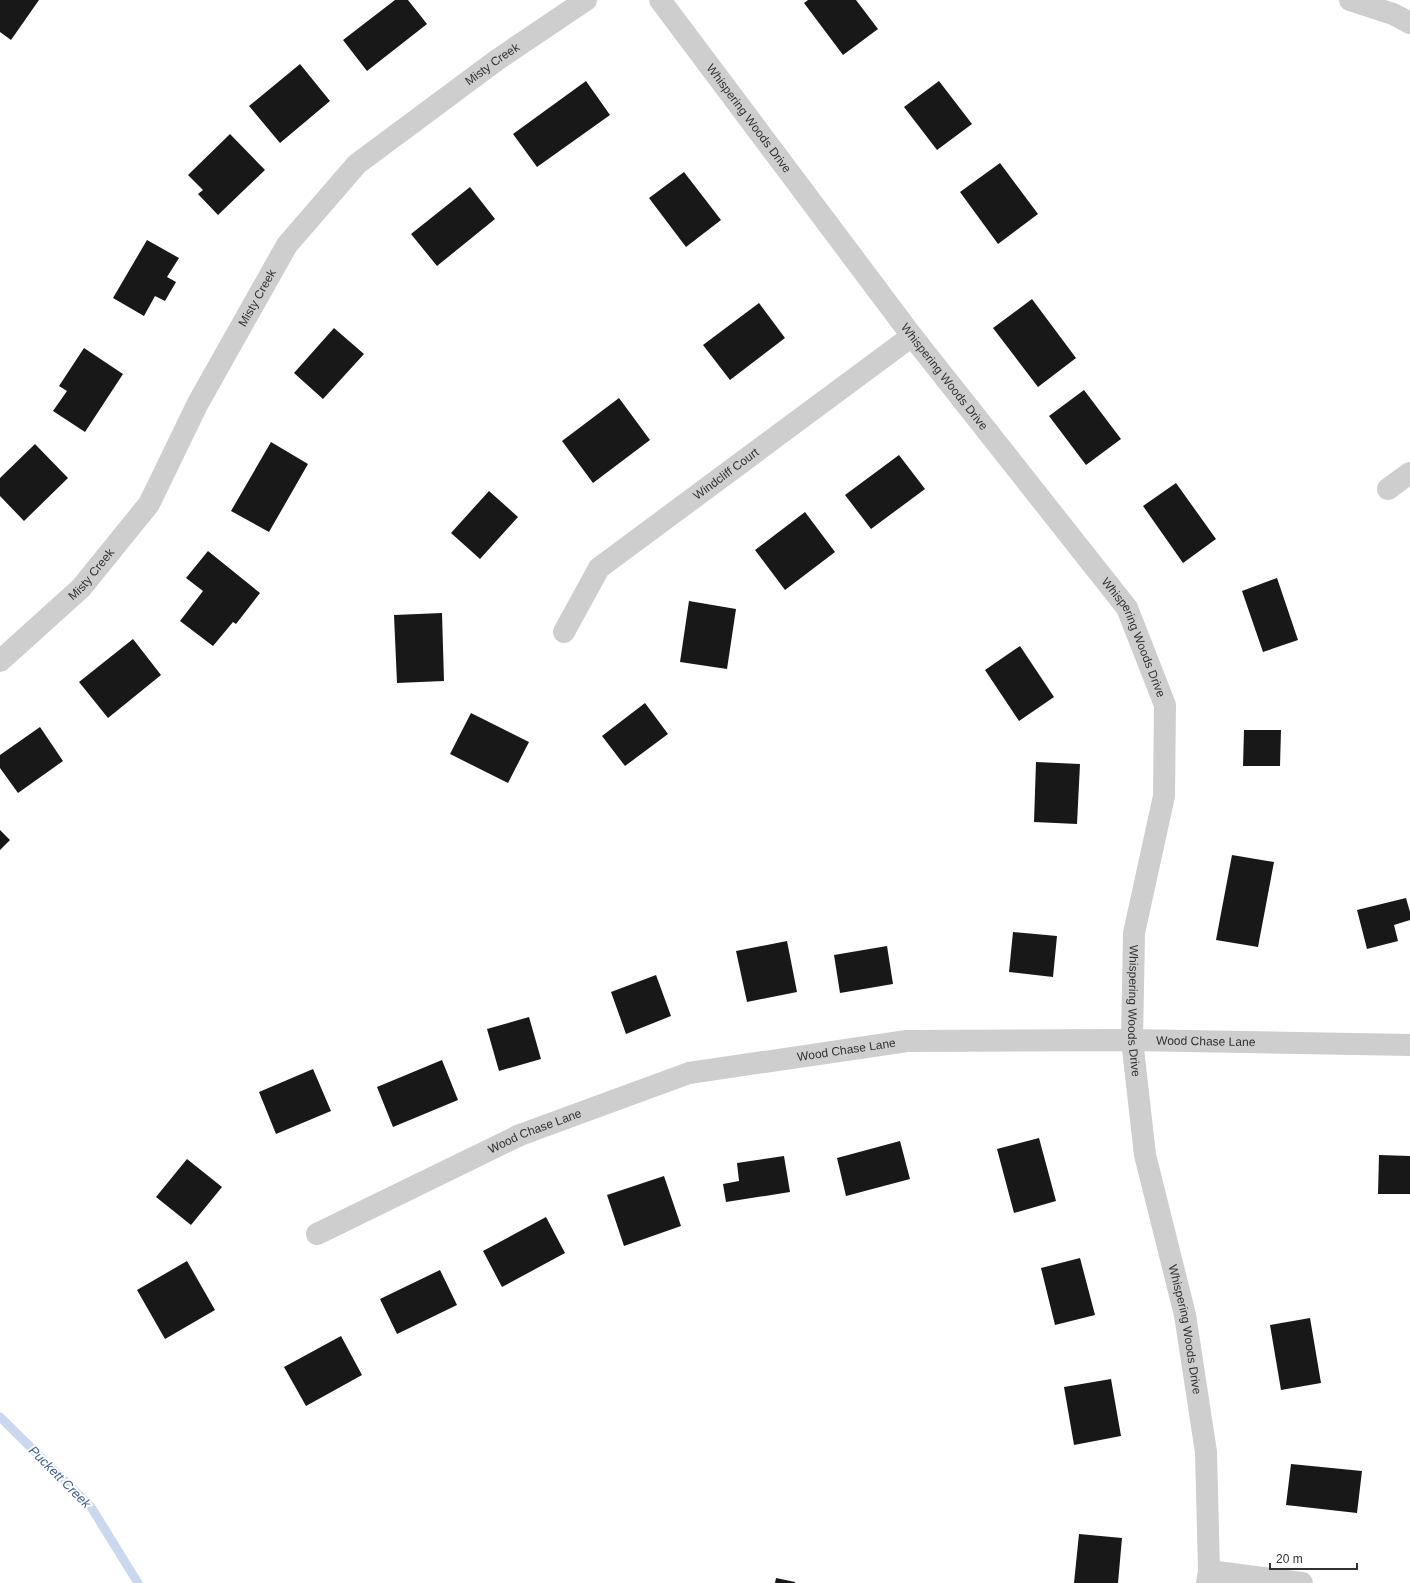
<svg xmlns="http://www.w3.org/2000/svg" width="1410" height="1583" font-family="Helvetica,sans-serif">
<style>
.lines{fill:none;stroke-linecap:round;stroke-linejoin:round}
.stream{stroke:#cad8ef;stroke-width:9}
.building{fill:#181818}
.minor{stroke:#cecece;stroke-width:22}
.labels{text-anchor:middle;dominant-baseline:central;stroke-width:4;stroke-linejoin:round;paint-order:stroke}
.street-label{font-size:12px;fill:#313131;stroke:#fff}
.water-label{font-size:13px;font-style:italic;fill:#385e9a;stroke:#fff}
</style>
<rect width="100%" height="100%" fill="#fff"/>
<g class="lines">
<path class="stream" d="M 0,1417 L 91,1507 L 138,1583"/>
</g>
<path class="building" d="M 0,0 L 39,0 L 11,40 L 0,32 Z
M 395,0 L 408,0 L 427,24 L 367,71 L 343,40 Z
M 808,0 L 856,0 L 878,29 L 843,55 L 804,3 Z
M 300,64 L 330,101 L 280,143 L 249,106 Z
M 586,81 L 610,115 L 537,167 L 513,134 Z
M 939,81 L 972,124 L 937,150 L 904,107 Z
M 230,134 L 265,170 L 218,215 L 198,194 L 203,190 L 188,175 Z
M 1000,163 L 1038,214 L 998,244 L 960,192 Z
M 684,172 L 721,220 L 686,247 L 649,198 Z
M 470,187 L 495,219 L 437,266 L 411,234 Z
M 147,240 L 179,258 L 167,277 L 176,282 L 165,301 L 155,296 L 144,316 L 113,298 Z
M 1032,299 L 1076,358 L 1038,387 L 993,328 Z
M 759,303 L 785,338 L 730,380 L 703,345 Z
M 334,328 L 364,354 L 323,399 L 294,373 Z
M 84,348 L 123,374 L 85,432 L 53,411 L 67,391 L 59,386 Z
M 1084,390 L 1121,439 L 1086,465 L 1049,416 Z
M 619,398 L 650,440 L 593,483 L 562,441 Z
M 271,442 L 308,464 L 269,532 L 231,511 Z
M 35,444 L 68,478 L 24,521 L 0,496 L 0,478 Z
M 899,455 L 925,489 L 871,529 L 845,495 Z
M 1176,483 L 1216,539 L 1183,563 L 1143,506 Z
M 489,491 L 518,517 L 480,559 L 451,533 Z
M 805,512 L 835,552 L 785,590 L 755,550 Z
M 208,551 L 260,593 L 236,624 L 233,622 L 213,646 L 180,621 L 203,591 L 186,578 Z
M 1277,578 L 1298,640 L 1263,652 L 1242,591 Z
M 689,601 L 736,609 L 727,669 L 680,662 Z
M 442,613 L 444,681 L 397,683 L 394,615 Z
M 133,639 L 161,675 L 108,718 L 79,682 Z
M 1020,646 L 1054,697 L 1019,721 L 985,670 Z
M 645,703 L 668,734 L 625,766 L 602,736 Z
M 471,713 L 529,742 L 508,783 L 450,754 Z
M 40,727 L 63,761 L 18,793 L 0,768 L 0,755 Z
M 1244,730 L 1281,730 L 1280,766 L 1243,766 Z
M 1036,762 L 1080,764 L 1077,824 L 1034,822 Z
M 0,830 L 10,840 L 0,850 Z
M 1232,855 L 1274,862 L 1258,947 L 1216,940 Z
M 1406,898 L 1410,912 L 1410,920 L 1394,925 L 1398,941 L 1367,949 L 1357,910 Z
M 1013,932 L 1057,936 L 1053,977 L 1009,972 Z
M 787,941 L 797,992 L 747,1002 L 736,951 Z
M 887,946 L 893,984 L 840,993 L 834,955 Z
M 656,975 L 671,1016 L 626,1034 L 611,992 Z
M 529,1017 L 541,1059 L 499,1071 L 487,1029 Z
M 442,1060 L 458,1100 L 393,1127 L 377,1087 Z
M 313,1069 L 331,1111 L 276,1134 L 259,1092 Z
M 1039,1138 L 1056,1201 L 1014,1213 L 997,1149 Z
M 900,1141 L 910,1179 L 846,1196 L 837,1158 Z
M 1379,1155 L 1410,1156 L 1410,1194 L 1378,1194 Z
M 784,1156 L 790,1192 L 726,1202 L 723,1184 L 739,1181 L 737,1163 Z
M 187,1159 L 222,1187 L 191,1225 L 156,1197 Z
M 664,1176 L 681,1226 L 624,1246 L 607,1195 Z
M 546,1217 L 565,1253 L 502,1287 L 483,1251 Z
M 1080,1258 L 1095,1315 L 1055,1325 L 1041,1268 Z
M 187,1261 L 215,1310 L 165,1339 L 137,1290 Z
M 440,1270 L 457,1305 L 397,1334 L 380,1299 Z
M 1310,1318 L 1321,1383 L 1281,1390 L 1270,1325 Z
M 341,1336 L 362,1375 L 306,1406 L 284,1367 Z
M 1111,1379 L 1121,1436 L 1074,1445 L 1064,1387 Z
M 1291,1464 L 1362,1471 L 1357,1513 L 1286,1505 Z
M 1079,1534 L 1122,1538 L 1118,1583 L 1074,1583 Z
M 776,1578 L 795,1582 L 795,1583 L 775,1583 Z"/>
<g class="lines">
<g class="minor">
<path id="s1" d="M 660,0 L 912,336 L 1127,608 L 1165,705 L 1164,796 L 1134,933 L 1132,1040 L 1145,1155 L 1185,1315 L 1206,1452 L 1209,1571 L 1207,1583"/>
<path d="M 1350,0 L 1393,14 L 1410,23"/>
<path d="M 1388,489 L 1410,473"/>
<path id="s2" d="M 564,632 L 599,568 L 912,336"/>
<path id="s3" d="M 0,661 L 81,588 L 149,504 L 198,403 L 287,245 L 357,164 L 497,60 L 586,0"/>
<path id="s4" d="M 317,1234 L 520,1135 L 689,1073 L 907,1041 L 1132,1040 L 1410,1045"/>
<path d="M 1209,1571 L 1302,1583"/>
</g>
</g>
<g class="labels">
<g class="street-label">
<text stroke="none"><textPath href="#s3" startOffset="786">Misty Creek</textPath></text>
<text stroke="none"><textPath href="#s1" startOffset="148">Whispering Woods Drive</textPath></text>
<text stroke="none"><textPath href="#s3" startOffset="450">Misty Creek</textPath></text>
<text stroke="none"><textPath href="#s1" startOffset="472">Whispering Woods Drive</textPath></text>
<text stroke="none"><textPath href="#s2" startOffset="231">Windcliff Court</textPath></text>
<text stroke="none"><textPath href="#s3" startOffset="126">Misty Creek</textPath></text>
<text stroke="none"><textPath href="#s1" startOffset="796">Whispering Woods Drive</textPath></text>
<text stroke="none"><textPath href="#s1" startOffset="1180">Whispering Woods Drive</textPath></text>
<text stroke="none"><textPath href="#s4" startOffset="925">Wood Chase Lane</textPath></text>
<text stroke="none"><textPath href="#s4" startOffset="565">Wood Chase Lane</textPath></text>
<text stroke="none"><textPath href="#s4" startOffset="241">Wood Chase Lane</textPath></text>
<text stroke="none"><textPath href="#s1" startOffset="1504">Whispering Woods Drive</textPath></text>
</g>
<g class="water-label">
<text transform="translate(60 1477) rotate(45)">Puckett Creek</text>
</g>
</g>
<path d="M1270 1563v6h87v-6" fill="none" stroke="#313131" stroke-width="2"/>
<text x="1276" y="1563" font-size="12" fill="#313131" stroke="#ffffff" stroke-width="3" paint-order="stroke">20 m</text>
</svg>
